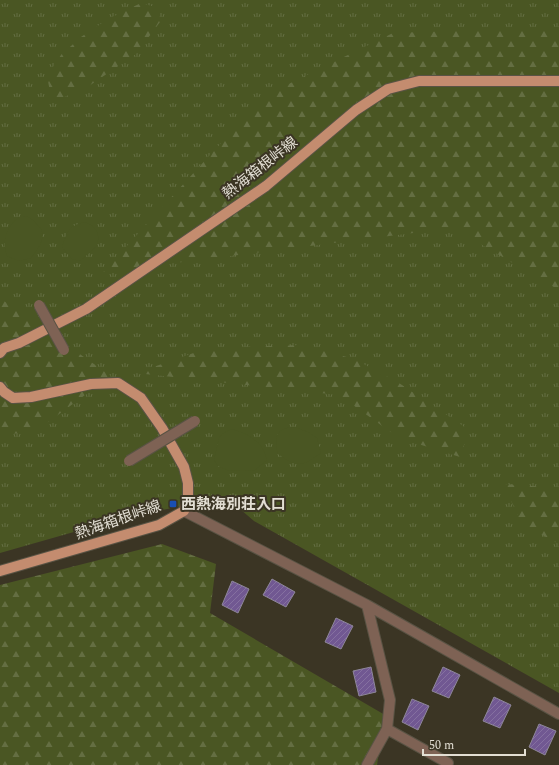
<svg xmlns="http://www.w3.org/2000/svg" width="559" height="765" font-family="Spectral,'Noto Sans JP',serif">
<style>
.grass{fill:url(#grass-tufts)}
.forest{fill:url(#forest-firs)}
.pitch{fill:#4a5623}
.building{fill:url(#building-hatch);stroke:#8e879a}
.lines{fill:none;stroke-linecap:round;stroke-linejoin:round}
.street-casing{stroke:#595344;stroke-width:12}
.primary-casing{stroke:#595344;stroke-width:12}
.street{stroke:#7e6254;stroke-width:10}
.primary{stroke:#c48c6f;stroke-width:10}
.street-bridge-casing{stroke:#595344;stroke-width:12;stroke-linecap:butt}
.street-bridge{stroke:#7e6254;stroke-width:10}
.transit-dot{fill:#1a4fb4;stroke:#3b3524;stroke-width:1.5}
.labels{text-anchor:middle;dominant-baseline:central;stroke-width:4;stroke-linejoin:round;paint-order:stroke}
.street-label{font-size:15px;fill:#e2ded3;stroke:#3b3524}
.poi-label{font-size:15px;font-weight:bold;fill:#e2ded3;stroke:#3b3524;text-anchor:start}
</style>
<defs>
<pattern id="grass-tufts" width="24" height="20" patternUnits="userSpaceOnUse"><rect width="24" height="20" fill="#4a5623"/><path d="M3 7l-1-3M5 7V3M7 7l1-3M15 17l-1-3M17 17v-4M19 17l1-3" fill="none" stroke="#646e42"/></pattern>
<pattern id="forest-firs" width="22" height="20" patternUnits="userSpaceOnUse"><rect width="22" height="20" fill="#4a5623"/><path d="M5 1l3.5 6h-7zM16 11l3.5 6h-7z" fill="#646e42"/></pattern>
<pattern id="building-hatch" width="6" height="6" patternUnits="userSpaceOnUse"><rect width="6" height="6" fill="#715892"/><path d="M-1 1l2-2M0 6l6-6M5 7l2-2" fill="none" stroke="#8570a0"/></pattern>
</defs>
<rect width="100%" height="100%" fill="#3b3524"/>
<path class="grass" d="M 0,0 L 559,0 L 559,693 L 254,521 L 226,497 L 123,518 L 0,553 Z"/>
<path class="forest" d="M 141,3 L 159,8 L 160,22 L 136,54 L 86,88 L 52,102 L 47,76 L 61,55 L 81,37 L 108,19 Z
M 559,27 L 559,290 L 453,228 L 103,272 L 264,96 L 393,33 Z
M 0,298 L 111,376 L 40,428 L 0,437 Z
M 302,345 L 354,359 L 399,383 L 469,430 L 460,457 L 399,438 L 339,395 L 136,373 L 208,348 Z
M 503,484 L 559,488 L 559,544 L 522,524 Z
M 162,544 L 216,564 L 210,613 L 385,715 L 377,765 L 0,765 L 0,585 Z"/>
<path class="pitch" d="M 21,216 C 27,216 31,218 35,222 C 37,225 40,227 41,229 C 46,240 37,250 31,258 L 19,261 L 7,256 C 1,240 7,225 21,216 Z
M 84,222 C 95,225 102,234 96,246 C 93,251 84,257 80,261 L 72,259 L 62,247 C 68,232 66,227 84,222 Z
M 294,427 L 308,432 L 317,438 L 321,453 C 301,467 298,468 278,454 C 274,438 275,428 294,427 Z
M 231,429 C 248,433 263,442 267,460 L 255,470 L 230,471 L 218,466 L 214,460 L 219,438 L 222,434 Z"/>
<path class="building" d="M 272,579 L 295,592 L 286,607 L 263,595 Z
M 232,581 L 249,589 L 238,613 L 222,605 Z
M 336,618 L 353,626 L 341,649 L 325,642 Z
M 371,667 L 376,692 L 359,696 L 353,671 Z
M 443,667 L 460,675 L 449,698 L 432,691 Z
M 494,697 L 511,705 L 500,728 L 483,721 Z
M 412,699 L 429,706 L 418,730 L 402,722 Z
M 539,724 L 556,731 L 545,755 L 529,747 Z"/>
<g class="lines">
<g class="street-casing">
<path id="street" d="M 184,511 L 367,605 L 559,714
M 367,605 L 390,700 L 387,729 L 367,765
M 387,729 L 448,763"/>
</g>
<g class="primary-casing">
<path id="primary" d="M 0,353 L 4,348 L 19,343 L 86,309 L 266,186 L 356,110 L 388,89 L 419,81 L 559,81
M 0,387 L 4,392 L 13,398 L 31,397 L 91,384 L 118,383 L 141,398 L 162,428 L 184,467 L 188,483 L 188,496 L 184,511 L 159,525 L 0,571"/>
</g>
<use href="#street" class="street"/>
<use href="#primary" class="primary"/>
<g class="street-bridge-casing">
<path id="street-bridge" d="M 39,305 L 64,350
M 129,461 L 195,421"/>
</g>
<use href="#street-bridge" class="street-bridge"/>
</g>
<rect class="transit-dot" x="169" y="500" width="8" height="8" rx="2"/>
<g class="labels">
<g class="street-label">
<text transform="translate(260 168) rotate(-38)">熱海箱根峠線</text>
<text transform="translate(118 520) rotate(-19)">熱海箱根峠線</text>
</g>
<g class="poi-label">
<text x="181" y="504">西熱海別荘入口</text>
</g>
</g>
<path d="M423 749v6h102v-6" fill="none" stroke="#e2ded3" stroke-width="2"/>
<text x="429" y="749" font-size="12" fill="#e2ded3" stroke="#3b3524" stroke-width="3" paint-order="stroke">50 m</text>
</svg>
